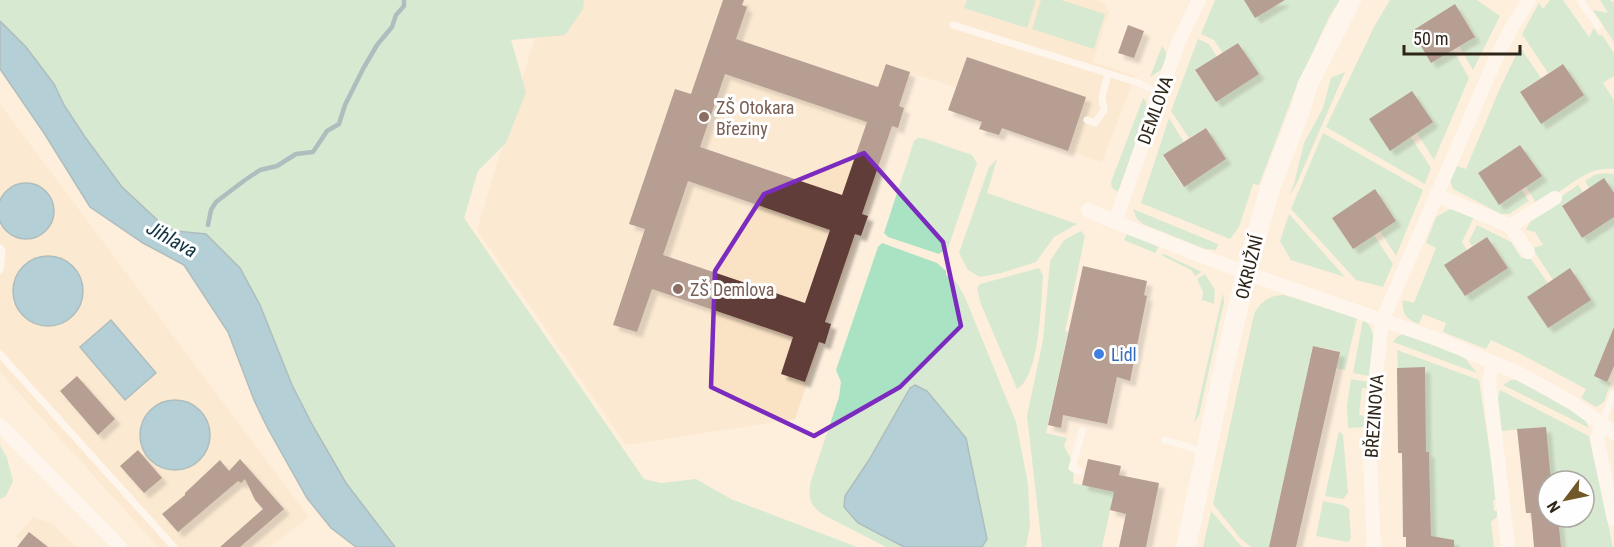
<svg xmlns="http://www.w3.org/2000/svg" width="1614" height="547" font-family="'Roboto Condensed',sans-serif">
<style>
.built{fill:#fae2c4}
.green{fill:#aae3c3}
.water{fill:#5ca9ce;stroke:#4e8198;stroke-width:1.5}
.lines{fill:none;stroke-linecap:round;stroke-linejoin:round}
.stream{stroke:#4e8198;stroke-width:4.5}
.building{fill:#603e39;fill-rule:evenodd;filter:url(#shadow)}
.lane{stroke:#fff;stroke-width:7}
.street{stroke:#fff;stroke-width:14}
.secondary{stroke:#fff;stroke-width:20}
.marked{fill:none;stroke:#7b2cbf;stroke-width:4.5;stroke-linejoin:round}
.education-dot{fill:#8d6e63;stroke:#fefefe;stroke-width:2}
.shop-dot{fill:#3f7fe0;stroke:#fefefe;stroke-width:2}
.labels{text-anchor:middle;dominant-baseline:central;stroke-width:6;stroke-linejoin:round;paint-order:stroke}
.education-label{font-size:18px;fill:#785e54;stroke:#fefefe;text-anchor:start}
.street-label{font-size:18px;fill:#2e2519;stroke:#fefefe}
.shop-label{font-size:18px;fill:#366cbe;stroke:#fefefe;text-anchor:start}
.water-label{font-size:20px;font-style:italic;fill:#0f3343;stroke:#fefefe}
</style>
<defs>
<filter id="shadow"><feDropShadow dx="5.5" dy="5.5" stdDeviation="1.5" flood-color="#0004"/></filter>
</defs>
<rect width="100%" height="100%" fill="#feeedc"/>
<path class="built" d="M 546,0 L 1095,0 L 1104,3 L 1109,12 L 1093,62 L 1135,76 L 1102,162 L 949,111 L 957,88 L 912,73 L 795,419 L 626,445 L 477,230 Z
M 0,104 L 309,517 L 270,547 L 158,547 L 0,372 Z
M 33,517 L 51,523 L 77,547 L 27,547 L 16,537 Z"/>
<path class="green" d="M 0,0 L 584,0 L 583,9 L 565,35 L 511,40 L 526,92 L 506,143 L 478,171 L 464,218 L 644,479 L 661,483 L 696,479 L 731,499 L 857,547 L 395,547 L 346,483 L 313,426 L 292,385 L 260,305 L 240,268 L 206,234 L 176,231 L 165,227 L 122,187 L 85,137 L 64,105 L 54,84 L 26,47 L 0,21 Z
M 967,0 L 1036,0 L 1027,28 L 964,8 Z
M 1041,0 L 1061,0 L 1105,14 L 1094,49 L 1032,29 Z
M 1215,0 L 1340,0 L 1329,17 L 1294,93 L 1259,185 L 1253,184 L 1239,227 L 1230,239 L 1141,203 L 1169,118 L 1184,142 L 1163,156 L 1183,187 L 1226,159 L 1206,128 L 1189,138 L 1171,111 L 1198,39 L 1209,44 L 1217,57 L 1195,71 L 1216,102 L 1258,74 L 1238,43 L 1223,53 L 1214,40 L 1201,34 Z
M 1390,0 L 1477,0 L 1500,16 L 1473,70 L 1459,46 L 1475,36 L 1455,5 L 1412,31 L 1431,63 L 1453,50 L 1469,78 L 1434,160 L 1417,133 L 1433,122 L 1390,151 L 1411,137 L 1431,168 L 1425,184 L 1326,127 L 1375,25 Z
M 1550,0 L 1563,0 L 1589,37 L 1594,28 L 1599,36 L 1602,35 L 1614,53 L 1614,76 L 1603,83 L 1614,100 L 1614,169 C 1589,166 1574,183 1554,195 C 1548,198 1542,200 1536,203 L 1526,187 L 1541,176 L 1520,145 L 1478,173 L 1499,205 L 1522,190 L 1529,201 L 1509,214 L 1501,214 L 1453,189 L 1450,181 L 1457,166 L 1466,169 L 1500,88 L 1520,47 L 1541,78 L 1520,93 L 1541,123 L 1584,95 L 1563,64 L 1548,73 L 1522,34 L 1539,3 L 1543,9 Z
M 1600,0 L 1610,0 L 1612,2 L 1614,1 L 1614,42 L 1593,10 L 1608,13 Z
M 1162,46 C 1169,53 1166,60 1164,68 L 1150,77 Z
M 1345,72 L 1296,185 L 1289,196 L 1294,184 L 1304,143 L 1323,108 L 1331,78 Z
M 1143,98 L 1146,101 L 1147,112 L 1118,192 L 1112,188 L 1111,182 Z
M 1323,133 L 1423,190 L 1396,256 L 1380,231 L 1396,220 L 1375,190 L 1332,218 L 1353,249 L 1374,235 L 1393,264 L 1383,287 L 1356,280 L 1291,209 Z
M 923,138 L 972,155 L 977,163 L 948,248 L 939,254 L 888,237 L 884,233 L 914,141 L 918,138 Z
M 997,159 L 987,193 L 1077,224 L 1054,237 L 1036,262 L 1001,273 L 980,277 L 968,270 L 959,253 L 989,167 Z
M 1604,173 L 1614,174 L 1614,193 L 1589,188 L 1585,181 L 1594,175 Z
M 1578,185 L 1583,192 L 1562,207 L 1582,238 L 1614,217 L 1614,365 L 1608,382 L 1611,383 L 1604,402 L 1596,407 L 1581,398 L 1586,389 L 1519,353 L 1491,340 L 1486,349 L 1443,332 L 1446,323 L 1423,314 L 1419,324 C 1407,320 1401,313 1403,300 L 1414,303 L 1436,248 L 1426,243 L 1436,217 L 1450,209 L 1474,217 L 1462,242 L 1467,250 L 1445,265 L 1465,296 L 1508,268 L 1487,237 L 1472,246 L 1469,241 L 1477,225 L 1511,242 L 1522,259 L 1528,255 L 1548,283 L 1553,280 L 1532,248 L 1543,245 L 1535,232 L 1526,230 L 1533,216 Z
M 1133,209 L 1218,244 L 1216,250 L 1205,249 L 1143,224 L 1137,219 Z
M 1289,214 L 1345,277 L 1291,260 L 1280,241 Z
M 1081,231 L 1085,236 L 1065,331 L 1068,332 L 1046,433 L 1067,438 L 1064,446 L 1074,464 L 1073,483 L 1131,496 L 1113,497 L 1102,547 L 1042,547 L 1027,416 L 1043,340 L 1050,261 L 1064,240 Z
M 1127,234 L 1159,247 L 1155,253 L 1124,240 Z
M 882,243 L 937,263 L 946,271 L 946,275 L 956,282 L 964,295 L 1016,422 L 1028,484 L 1030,526 L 1026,547 L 982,547 L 987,539 L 915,385 L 907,389 L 909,390 L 869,460 L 845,496 L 858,523 L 904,547 L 886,547 L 822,514 C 809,505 808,495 811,481 L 839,397 L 841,382 L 836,370 L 878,247 Z
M 1164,254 L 1202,272 L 1195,276 L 1191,270 L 1161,255 Z
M 1039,268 L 1043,275 C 1041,300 1040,377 1017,389 L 980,302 L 977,288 L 980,284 Z
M 1205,274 L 1215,290 L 1214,304 L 1202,300 L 1203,292 L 1197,279 Z
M 1223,293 L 1224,302 L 1199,415 L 1194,423 Z
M 1284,295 L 1357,318 L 1345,370 L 1335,368 L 1339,351 L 1313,346 L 1269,547 L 1251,547 L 1240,538 L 1213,504 L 1254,314 C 1261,301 1270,295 1284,295 Z
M 1363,320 C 1381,330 1371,359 1369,376 L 1353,373 Z
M 1403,334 L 1464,357 L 1477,373 L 1393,342 L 1398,336 Z
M 1397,350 L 1479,380 L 1497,499 L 1493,500 L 1494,511 L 1499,511 L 1500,514 L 1491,522 L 1494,547 L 1434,547 L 1431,536 L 1429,453 L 1426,452 L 1425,368 L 1398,368 Z
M 1351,379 L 1368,382 L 1367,388 L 1362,388 L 1359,415 L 1364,416 L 1364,427 L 1348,428 L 1347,405 Z
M 1511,380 L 1518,380 L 1577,412 L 1585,420 L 1589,428 L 1503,385 Z
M 1500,390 L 1589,436 L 1613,547 L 1561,547 L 1558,517 L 1584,517 L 1584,481 L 1551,481 L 1545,427 L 1501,431 L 1497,399 Z
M 1339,431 L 1343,435 L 1348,493 L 1343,499 L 1325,496 Z
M 0,445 L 7,458 L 13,481 L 6,496 L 0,499 Z
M 1323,501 L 1343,505 L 1349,509 L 1351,538 L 1348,542 L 1316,536 Z
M 1211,511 L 1242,547 L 1203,547 Z"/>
<path class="water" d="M 0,21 L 26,47 L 54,84 L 64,105 L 85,137 L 122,187 L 165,227 L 176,231 L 206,234 L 240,268 L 260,305 L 292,385 L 313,426 L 346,483 L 395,547 L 356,547 L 331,528 L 307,498 L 267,427 L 254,400 L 228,332 L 184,265 L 143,243 L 90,207 L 44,133 L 0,69 Z
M-2 211a28 28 0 1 1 56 0a28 28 0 1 1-56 0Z
M13 291a35 35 0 1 1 70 0a35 35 0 1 1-70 0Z
M 111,320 L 156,373 L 125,400 L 80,347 Z
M 915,385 L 927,391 L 966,438 L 987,539 L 982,547 L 904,547 L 858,523 L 844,507 L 845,496 L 869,460 L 910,388 Z
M140 435a35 35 0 1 1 70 0a35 35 0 1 1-70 0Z"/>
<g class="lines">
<path class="stream" d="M 208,225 L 211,210 L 216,202 L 245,180 L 260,170 L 277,166 L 296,154 L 313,152 L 327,131 L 339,124 L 345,105 L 363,69 L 377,45 L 392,27 L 396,15 L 404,6 L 404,0"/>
</g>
<path class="building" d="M 723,0 L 744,0 L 742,5 L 747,7 L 736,39 L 878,87 L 886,64 L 910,72 L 899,106 L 904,108 L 898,128 L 892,126 L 862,214 L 868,216 L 861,236 L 855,234 L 825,322 L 831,324 L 825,344 L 819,342 L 805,382 L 781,374 L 793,337 L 652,289 L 637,332 L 613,325 L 645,229 L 629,224 L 675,89 L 691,94 ZM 725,74 L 867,122 L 842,195 L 700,147 ZM 688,181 L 830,230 L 805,303 L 663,255 Z
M 1244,0 L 1285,0 L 1255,18 Z
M 1455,4 L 1475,37 L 1431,63 L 1412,31 Z
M 1128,25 L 1144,31 L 1134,58 L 1118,53 Z
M 1238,43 L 1259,74 L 1216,102 L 1195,70 Z
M 967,57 L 1086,97 L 1068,151 L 1002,128 L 999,135 L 979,129 L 982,122 L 948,110 Z
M 1563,64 L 1584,95 L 1541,124 L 1520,92 Z
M 1412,91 L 1433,122 L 1390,151 L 1369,119 Z
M 1206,128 L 1226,159 L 1184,187 L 1163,155 Z
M 1520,145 L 1542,176 L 1499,205 L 1478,173 Z
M 1604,178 L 1614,193 L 1614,217 L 1582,238 L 1562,206 Z
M 1375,189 L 1396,221 L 1353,249 L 1332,218 Z
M 1487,237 L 1508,268 L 1465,296 L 1444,265 Z
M 1083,266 L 1147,281 L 1144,295 L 1147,296 L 1130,381 L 1117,377 L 1107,424 L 1063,415 L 1061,428 L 1048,425 Z
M 1570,268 L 1591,300 L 1548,328 L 1527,297 Z
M 1614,327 L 1614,366 L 1607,382 L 1594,376 Z
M 1313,346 L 1340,352 L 1296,547 L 1269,547 Z
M 1425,367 L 1426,452 L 1429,452 L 1431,536 L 1454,540 L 1454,547 L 1406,547 L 1406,537 L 1403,537 L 1402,453 L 1398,453 L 1397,368 Z
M 77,376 L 115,419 L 98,435 L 60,391 Z
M 1546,427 L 1551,481 L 1548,481 L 1548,517 L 1558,517 L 1561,547 L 1534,547 L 1531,513 L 1526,513 L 1517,429 Z
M 138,450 L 162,478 L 144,493 L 120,466 Z
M 240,459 L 284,509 L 240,547 L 220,547 L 263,509 L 255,500 L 245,479 L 241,483 L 238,481 L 178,532 L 162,514 L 185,495 L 185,493 L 220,460 L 229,471 Z
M 1088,459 L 1121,466 L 1119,475 L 1159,483 L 1146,547 L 1119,547 L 1126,514 L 1110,510 L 1114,492 L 1082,485 Z
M 29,532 L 48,547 L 17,547 Z"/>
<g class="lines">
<path class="lane" d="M 1580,0 L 1598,26
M 953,25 L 1139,83 L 1160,94
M 1087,120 L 1095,123 L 1104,110 L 1102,97 L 1108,74
M 0,248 L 2,251 L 0,270
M 0,354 L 174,547
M 1601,425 L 1614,393
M 1165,440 L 1206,452
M 1079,471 L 1072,468 L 1082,431"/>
<path class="street" d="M 1199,0 L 1179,41 L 1115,222 L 1246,273 L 1440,340 L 1520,374 L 1544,387 L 1574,404 L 1614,433
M 1436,195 L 1510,226 L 1555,198
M 1088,210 L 1115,222
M 1510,226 L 1528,252
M 1493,363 L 1489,381 L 1508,547
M 0,425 L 120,547
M 1601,425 L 1597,439 L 1614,519
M 1374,547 L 1369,439 L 1382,321 L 1497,56 L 1512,27 L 1529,0"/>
<path class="secondary" d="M 1186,547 L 1223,371 L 1246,273 L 1270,188 L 1301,108 L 1307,86 L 1351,0"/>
</g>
<path d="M0 0H1614V547H0ZM 864,153 L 943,242 L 961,326 L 900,387 L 814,436 L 711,387 L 715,271 L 764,194 Z" fill="#feeedc" fill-opacity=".55" fill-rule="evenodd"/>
<path class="marked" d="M 864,153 L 943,242 L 961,326 L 900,387 L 814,436 L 711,387 L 715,271 L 764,194 Z"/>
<g class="education-dot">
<circle cx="704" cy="117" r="6"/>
<circle cx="678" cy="289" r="6"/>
</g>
<circle class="shop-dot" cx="1099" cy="354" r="6"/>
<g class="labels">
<g class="education-label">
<text x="716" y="107">ZŠ Otokara<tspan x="716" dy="21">Březiny</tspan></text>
<text x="690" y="289">ZŠ Demlova</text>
</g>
<g class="street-label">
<text transform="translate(1155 110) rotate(-70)">DEMLOVA</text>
<text transform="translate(1249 267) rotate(-76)">OKRUŽNÍ</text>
<text transform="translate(1374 416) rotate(-86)">BŘEZINOVA</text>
</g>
<g class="shop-label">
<text x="1111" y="354">Lidl</text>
</g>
<g class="water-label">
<text transform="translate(172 239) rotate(29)">Jihlava</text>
</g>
</g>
<g transform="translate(1566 499) rotate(238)"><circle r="28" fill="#fefefe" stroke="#aba7a2" stroke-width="1.5"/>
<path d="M0-4.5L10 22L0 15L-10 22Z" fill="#715829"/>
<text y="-9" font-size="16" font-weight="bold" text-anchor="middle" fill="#2e2519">N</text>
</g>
<path d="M1404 45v9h116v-9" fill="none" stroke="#2e2519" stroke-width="3"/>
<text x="1413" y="45" font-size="18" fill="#2e2519" stroke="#fefefe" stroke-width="4.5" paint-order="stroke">50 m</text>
</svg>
